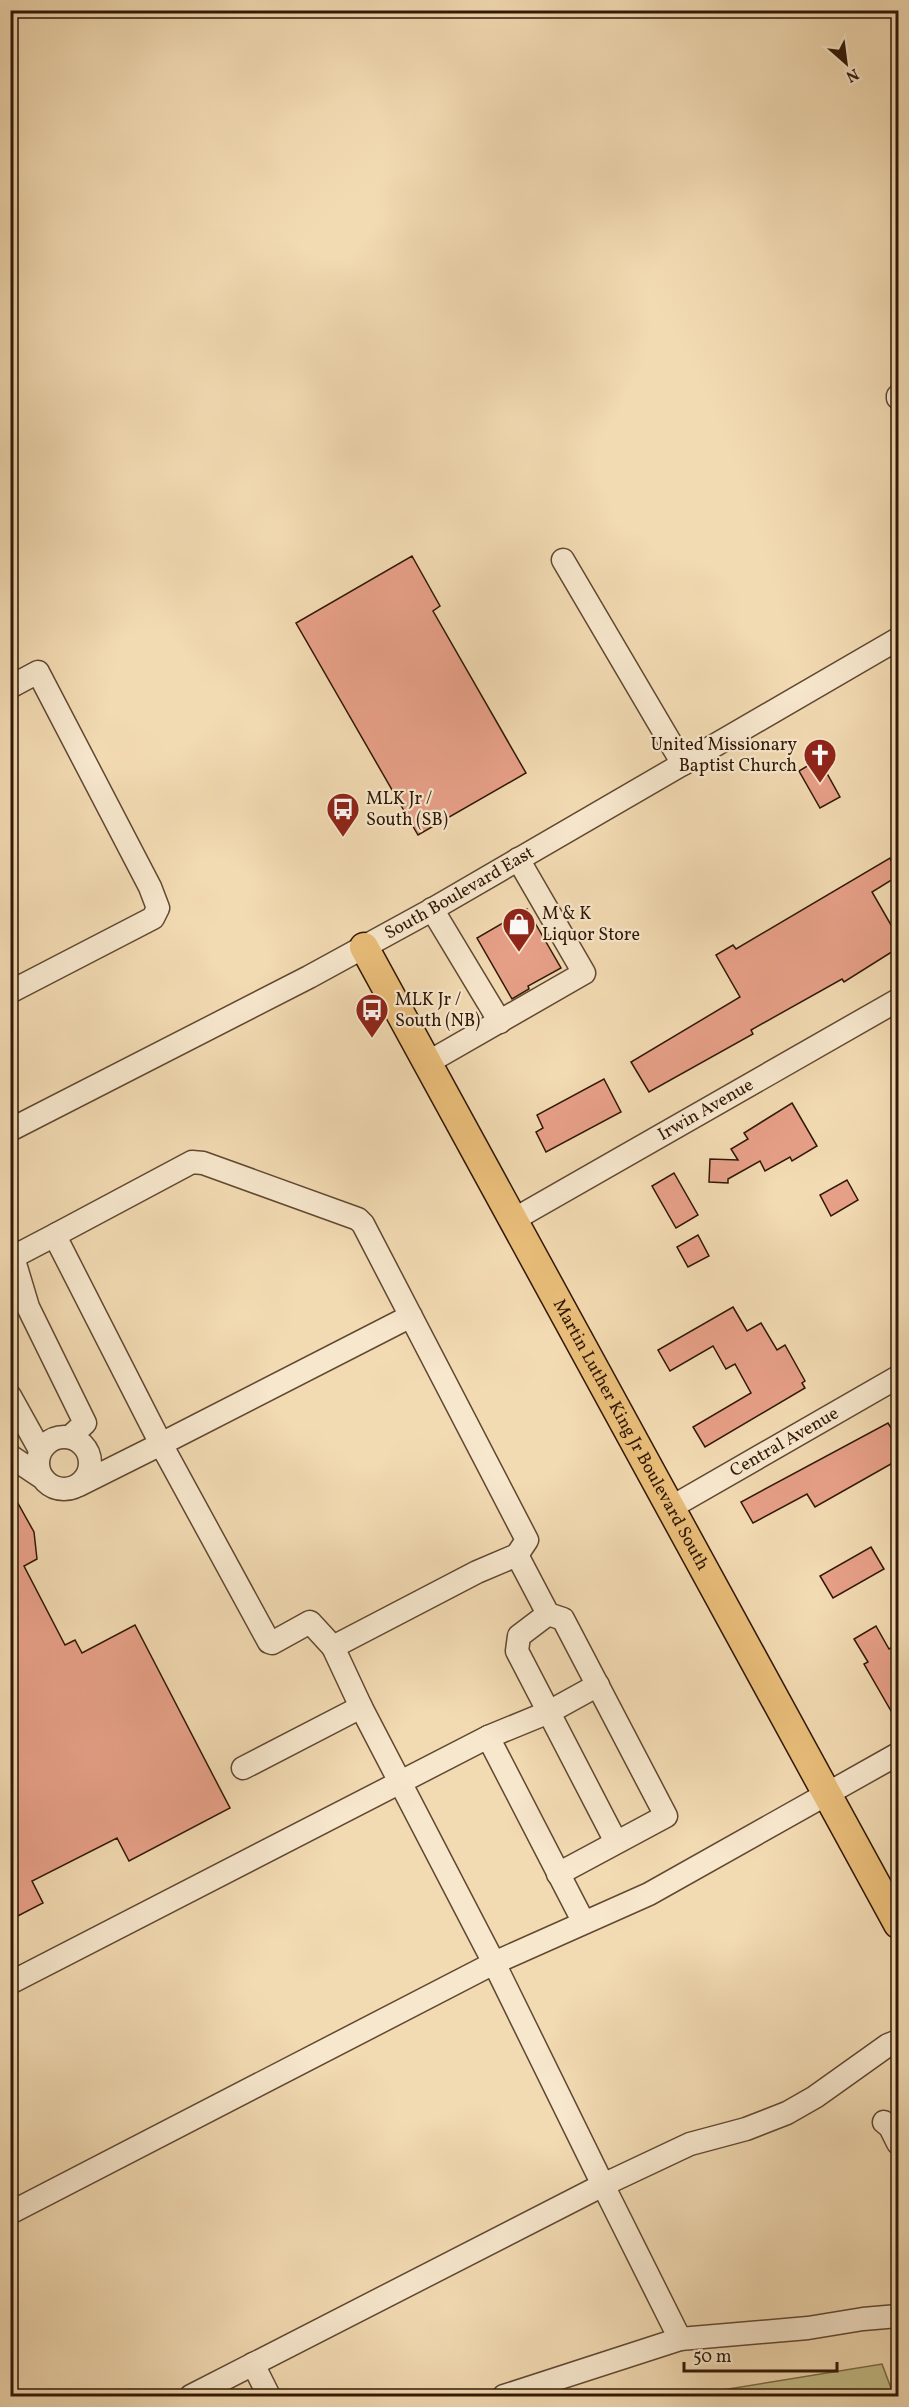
<svg xmlns="http://www.w3.org/2000/svg" width="909" height="2407" font-family="Vollkorn,serif">
<style>
.green{fill:#c3bd87;stroke:#7a6a46;stroke-width:1.5}
.building{fill:#e7a088;stroke:#301806;stroke-width:1.5}
.lines{fill:none;stroke-linecap:round;stroke-linejoin:round}
.minor-casing{stroke:#604831;stroke-width:25}
.major-casing{stroke:#301806;stroke-width:31}
.minor{stroke:#f7e7cd;stroke-width:22}
.major{stroke:#e9bd79;stroke-width:28}
.labels{text-anchor:middle;dominant-baseline:central;stroke-width:4.5;stroke-linejoin:round;paint-order:stroke}
.poi-label{font-size:18px;fill:#301806;stroke:#f7e7cd;text-anchor:start}
.street-label{font-size:18px;fill:#301806;stroke:#f7e7cd}
</style>
<rect width="100%" height="100%" fill="#f2dab2"/>
<filter id="stains"><feTurbulence type="fractalNoise" baseFrequency=".00333" numOctaves="4"/><feColorMatrix values="0 0 0 0 .2 0 0 0 0 .09 0 0 0 0 .02 0 0 0 .5 -.17"/></filter>
<radialGradient id="worn" r=".72"><stop offset=".6" stop-color="#630" stop-opacity="0"/><stop offset="1" stop-color="#630" stop-opacity=".3"/></radialGradient>
<path class="green" d="M 882,2364 L 894,2396 L 685,2396 Z"/>
<path class="building" d="M 412,556 L 440,606 L 433,611 L 526,773 L 418,835 L 296,623 Z
M 819,759 L 840,797 L 820,808 L 799,771 Z
M 890,858 L 898,876 L 872,892 L 898,937 L 898,948 L 844,982 L 842,979 L 751,1030 L 753,1034 L 649,1092 L 631,1062 L 740,997 L 716,955 L 733,945 L 736,949 Z
M 527,909 L 561,968 L 528,986 L 529,989 L 512,999 L 477,938 Z
M 604,1079 L 621,1112 L 546,1152 L 536,1132 L 543,1128 L 537,1115 Z
M 792,1103 L 817,1146 L 792,1161 L 790,1157 L 765,1171 L 760,1161 L 728,1179 L 728,1183 L 709,1182 L 710,1159 L 738,1160 L 731,1149 L 748,1139 L 744,1133 Z
M 674,1173 L 698,1215 L 676,1228 L 652,1186 Z
M 847,1180 L 858,1200 L 831,1216 L 820,1195 Z
M 698,1235 L 709,1256 L 688,1267 L 677,1247 Z
M 733,1307 L 747,1331 L 761,1323 L 777,1350 L 785,1345 L 805,1381 L 802,1383 L 805,1388 L 705,1447 L 693,1427 L 751,1393 L 735,1364 L 726,1369 L 713,1346 L 670,1371 L 658,1350 Z
M 888,1423 L 891,1428 L 898,1423 L 898,1460 L 815,1507 L 807,1494 L 753,1523 L 741,1502 Z
M 10,1489 L 34,1532 L 37,1559 L 24,1566 L 65,1645 L 75,1640 L 82,1653 L 135,1625 L 230,1808 L 129,1861 L 117,1838 L 32,1881 L 43,1903 L 10,1920 Z
M 871,1547 L 884,1569 L 833,1598 L 820,1576 Z
M 876,1626 L 889,1649 L 898,1644 L 898,1723 L 864,1664 L 868,1662 L 854,1639 Z"/>
<g class="lines">
<g class="minor-casing">
<g id="minor">
<path d="M 898,396 L 898,398"/>
<path d="M 563,560 L 683,764"/>
<path d="M 10,687 L 38,672 L 150,887 L 158,908 L 153,918 L 10,992"/>
<path d="M 432,909 L 500,1022"/>
<path d="M 427,1063 L 584,973 L 518,859"/>
<path id="s1" d="M 10,1130 L 309,977 L 426,913 L 898,639"/>
<path id="s2" d="M 513,1220 L 898,1000"/>
<path d="M 57,1234 L 13,1257 L 28,1307 L 85,1423 L 70,1437"/>
<path d="M 10,1396 L 40,1450"/>
<circle cx="64" cy="1463" r="26"/>
<path d="M 10,1456 L 40,1476"/>
<path d="M 79,1485 L 161,1444 L 56,1238 L 57,1234 L 192,1162 L 203,1163 L 358,1219 L 363,1224 L 527,1540 L 517,1555 L 477,1572 L 333,1647 L 310,1622 L 272,1643 L 269,1642 L 161,1444 L 411,1316"/>
<path id="s3" d="M 670,1508 L 898,1377"/>
<path d="M 517,1555 L 548,1614 L 563,1619 L 666,1816 L 558,1874"/>
<path d="M 548,1614 L 519,1636 L 517,1651 L 616,1842"/>
<path d="M 333,1647 L 361,1707 L 494,1963 L 649,1894 L 898,1754"/>
<path d="M 488,1737 L 549,1712 L 598,1685"/>
<path d="M 243,1768 L 361,1707"/>
<path d="M 10,1983 L 488,1737 L 583,1921"/>
<path d="M 884,2122 L 890,2127 L 898,2143"/>
<path d="M 10,2213 L 494,1963 L 603,2185 L 191,2396"/>
<path d="M 680,2339 L 603,2185 L 690,2144 L 746,2129 L 787,2113 L 815,2097 L 888,2045 L 898,2041"/>
<path d="M 253,2364 L 269,2396"/>
<path d="M 504,2396 L 680,2339 L 808,2328 L 863,2319 L 898,2316"/>
</g>
</g>
<g class="major-casing">
<g id="major">
<path id="s4" d="M 364,947 L 898,1924"/>
</g>
</g>
<use href="#minor" class="minor"/>
<use href="#major" class="major"/>
</g>
<defs>
<g id="church-pin" transform="scale(1.725)"><path d="M0 17L-7.5 6A9.5 9.5 0 1 1 7.5 6Z" fill="#8f2418" stroke="#f7e7cd"/><path d="M-1.2-6h2.4v3.5h3.3v2.4h-3.3V6h-2.4V-.1h-3.3v-2.4h3.3Z" fill="#fff"/></g>
<g id="bus-pin" transform="scale(1.725)"><path d="M0 17L-7.5 6A9.5 9.5 0 1 1 7.5 6Z" fill="#8f2418" stroke="#f7e7cd"/><path d="M-5-6H5V4H4V6H2V4H-2V6H-4V4H-5ZM-3.5-4V0h7V-4ZM-3.5 1.2v1.5H-2V1.2ZM2 1.2v1.5H3.5V1.2Z" fill="#fff"/></g>
<g id="shop-pin" transform="scale(1.725)"><path d="M0 17L-7.5 6A9.5 9.5 0 1 1 7.5 6Z" fill="#8f2418" stroke="#f7e7cd"/><path d="M-5-2.5h2.3a2.7 3.5 0 0 1 5.4 0H5L5.5 6h-11ZM-1.5-2.5h3a1.5 2.3 0 0 0-3 0Z" fill="#fff"/></g>
</defs>
<g fill-rule="evenodd">
<use href="#church-pin" x="820" y="755"/>
<use href="#bus-pin" x="343" y="809"/>
<use href="#shop-pin" x="519" y="924"/>
<use href="#bus-pin" x="372" y="1010"/>
</g>
<g class="labels">
<g class="poi-label">
<text x="797" y="745" text-anchor="end">United Missionary<tspan x="797" dy="21">Baptist Church</tspan></text>
<text x="366" y="799">MLK Jr /<tspan x="366" dy="21">South (SB)</tspan></text>
<text x="542" y="914">M &amp; K<tspan x="542" dy="21">Liquor Store</tspan></text>
<text x="395" y="1000">MLK Jr /<tspan x="395" dy="21">South (NB)</tspan></text>
</g>
<g class="street-label">
<text stroke="none"><textPath href="#s1" startOffset="508">South Boulevard East</textPath></text>
<text stroke="none"><textPath href="#s2" startOffset="222">Irwin Avenue</textPath></text>
<text stroke="none"><textPath href="#s4" startOffset="556">Martin Luther King Jr Boulevard South</textPath></text>
<text stroke="none"><textPath href="#s3" startOffset="132">Central Avenue</textPath></text>
</g>
</g>
<rect width="909" height="2407" fill="none" stroke="#f2dab2" stroke-width="36"/>
<rect x="12" y="12" width="885" height="2383" fill="none" stroke="#301806" stroke-width="3"/>
<rect x="18" y="18" width="873" height="2371" fill="none" stroke="#301806" stroke-width="1.5"/>
<g transform="translate(846 63) rotate(152)" stroke="#f7e7cd" stroke-width="4.5" paint-order="stroke">
<path d="M0-4.5L10 22L0 15L-10 22Z" fill="#301806"/>
<text y="-9" font-size="16" font-weight="bold" text-anchor="middle" fill="#301806">N</text>
</g>
<path d="M684 2362v9h153v-9" fill="none" stroke="#301806" stroke-width="3"/>
<text x="693" y="2362" font-size="18" fill="#301806" stroke="#f7e7cd" stroke-width="4.5" paint-order="stroke">50 m</text>
<rect width="100%" height="100%" filter="url(#stains)"/>
<rect width="100%" height="100%" fill="url(#worn)"/>
</svg>
